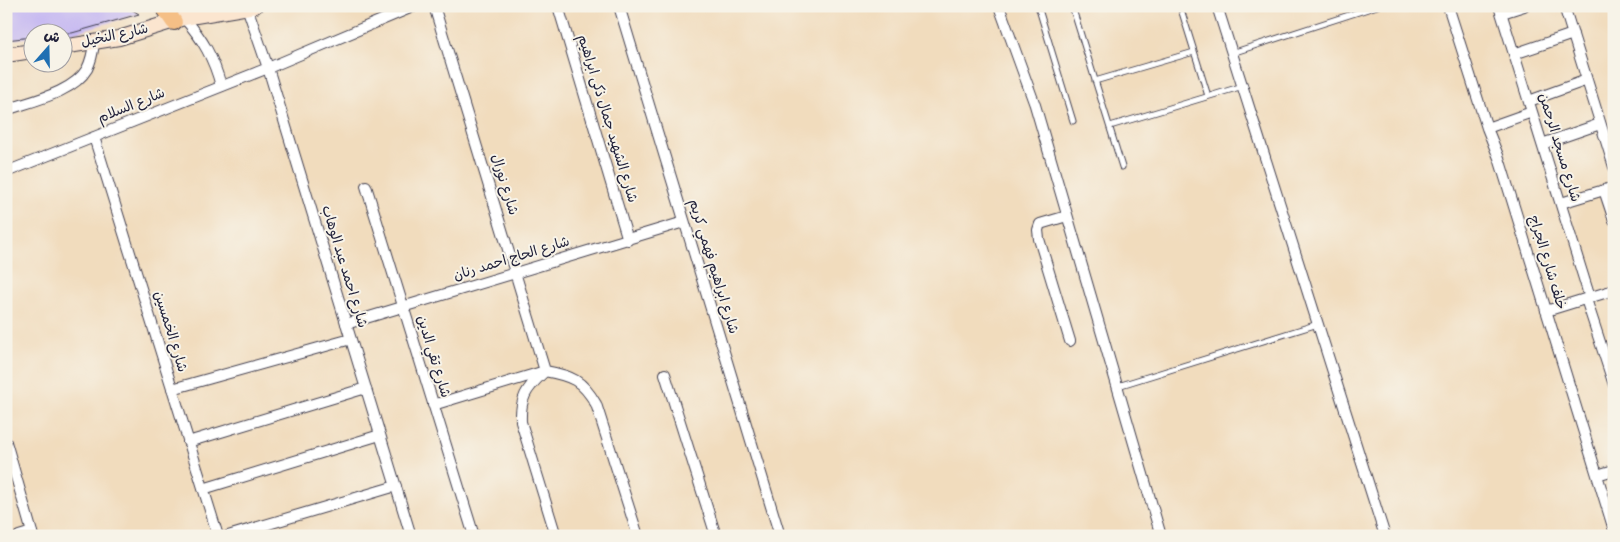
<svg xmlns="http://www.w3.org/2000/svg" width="1620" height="542" font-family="'Gochi Hand','Playpen Sans Arabic',sans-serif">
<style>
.building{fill:#c3b5f2}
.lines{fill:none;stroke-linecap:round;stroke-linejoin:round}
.service-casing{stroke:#413e4e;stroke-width:7}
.minor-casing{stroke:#413e4e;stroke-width:12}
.secondary-casing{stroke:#413e4e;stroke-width:16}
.primary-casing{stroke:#413e4e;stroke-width:18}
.service{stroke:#fff;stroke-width:5}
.minor{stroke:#fff;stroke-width:10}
.secondary{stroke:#fbe5cf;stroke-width:14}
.primary{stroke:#f5bf86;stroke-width:16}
.labels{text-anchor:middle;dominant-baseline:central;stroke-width:4;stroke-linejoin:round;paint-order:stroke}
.street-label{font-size:14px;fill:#22223b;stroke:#f7f3e8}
</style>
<rect width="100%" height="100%" fill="#f7f3e8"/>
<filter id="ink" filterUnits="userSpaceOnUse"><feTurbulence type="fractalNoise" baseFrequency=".02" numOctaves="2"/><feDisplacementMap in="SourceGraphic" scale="10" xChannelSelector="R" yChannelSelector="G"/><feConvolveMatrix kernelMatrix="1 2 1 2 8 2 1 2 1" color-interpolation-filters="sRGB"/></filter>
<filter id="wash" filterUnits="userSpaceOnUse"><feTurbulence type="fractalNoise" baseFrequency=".0096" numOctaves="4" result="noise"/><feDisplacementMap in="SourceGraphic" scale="20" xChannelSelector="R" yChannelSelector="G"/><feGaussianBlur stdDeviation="1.12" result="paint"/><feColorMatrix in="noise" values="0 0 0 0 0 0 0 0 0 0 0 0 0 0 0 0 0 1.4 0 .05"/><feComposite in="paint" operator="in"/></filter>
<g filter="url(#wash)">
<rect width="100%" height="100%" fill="#f1dcbd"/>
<g id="blocks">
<path class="building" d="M 6,6 L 126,6 L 139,14 L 72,33 L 32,32 L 32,37 L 6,40 Z"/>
</g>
</g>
<g filter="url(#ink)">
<use href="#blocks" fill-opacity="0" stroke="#413e4e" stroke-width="1"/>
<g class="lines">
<g class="service-casing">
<path id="service" d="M 1038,6 L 1073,121
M 1072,6 L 1122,167
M 1180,6 L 1208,96
M 1232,53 L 1377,6
M 1095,81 L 1194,52
M 1110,126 L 1243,86
M 1118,386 L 1318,324"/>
</g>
<g class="minor-casing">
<path id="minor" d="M 434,6 L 545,371
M 558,6 L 628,240
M 619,6 L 780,536
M 999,6 L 1035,105 L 1161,536
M 1217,6 L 1385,536
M 1448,6 L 1487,128 L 1499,158 L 1614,530
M 1499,6 L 1590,298
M 1564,6 L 1614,167
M 247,7 L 268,68 L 411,536
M 1502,13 L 1524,6
M 184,18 C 203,39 214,59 221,86
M 1514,54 L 1573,34
M 1529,101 L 1587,80
M 6,110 C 31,101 73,93 87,69 C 91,61 93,52 94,43
M 1487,128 L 1532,112
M 94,137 L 218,536
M 1542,144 L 1600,124
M 6,172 L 268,68 L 415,6
M 366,186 L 474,536
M 1604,190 L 1614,220
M 1561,203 L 1614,187
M 1067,216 L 1040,224 L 1038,230 L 1039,239 L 1070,341
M 1586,299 L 1614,385
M 1546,311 L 1614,290
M 346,324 L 684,222
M 543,373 C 526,389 520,398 521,422 L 556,536
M 665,374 L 716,536
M 172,389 L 351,339
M 433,405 L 545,371 C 572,376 582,380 596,404 L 638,536
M 6,442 L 33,536
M 188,442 L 366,388
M 1597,475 L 1614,470
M 203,489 L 380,435
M 19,536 L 32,532
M 228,536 L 396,486"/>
</g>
<g class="secondary-casing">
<path id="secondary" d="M 62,47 L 119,38 L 184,18 L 255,6
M 6,55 L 32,51"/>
</g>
<g class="primary-casing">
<path id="primary" d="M 163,6 L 174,22"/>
</g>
<use href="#service" class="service"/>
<use href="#minor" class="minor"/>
<use href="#secondary" class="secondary"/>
<use href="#primary" class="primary"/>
</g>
</g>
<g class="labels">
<g class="street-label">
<text transform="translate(115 37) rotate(-12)">شارع النخيل</text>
<text transform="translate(132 107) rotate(-22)">شارع السلام</text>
<text transform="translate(606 119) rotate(73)">شارع الشهيد جمال ذكى ابراهيم</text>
<text transform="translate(1558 148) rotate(73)">شارع مسجد الرحمن</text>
<text transform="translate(503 185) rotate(73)">شارع نورال</text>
<text transform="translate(512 260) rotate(-17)">شارع الحاج احمد رنان</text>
<text transform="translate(1546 263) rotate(73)">خلف شارع الجراج</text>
<text transform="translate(343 267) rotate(73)">شارع احمد عبد الوهاب</text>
<text transform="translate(712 267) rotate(73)">شارع ابراهيم فهمي كريم</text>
<text transform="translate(169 332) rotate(73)">شارع الخمسين</text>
<text transform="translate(432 357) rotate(73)">شارع تقي الدين</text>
</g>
</g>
<rect width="1620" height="542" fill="none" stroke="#f7f3e8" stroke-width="25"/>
<g transform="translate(48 48) rotate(20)"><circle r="24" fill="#f7f3e8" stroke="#a29fa3"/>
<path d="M0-4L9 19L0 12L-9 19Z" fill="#1f6fb2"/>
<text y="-8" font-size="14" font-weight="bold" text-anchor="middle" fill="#22223b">ش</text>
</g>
</svg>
